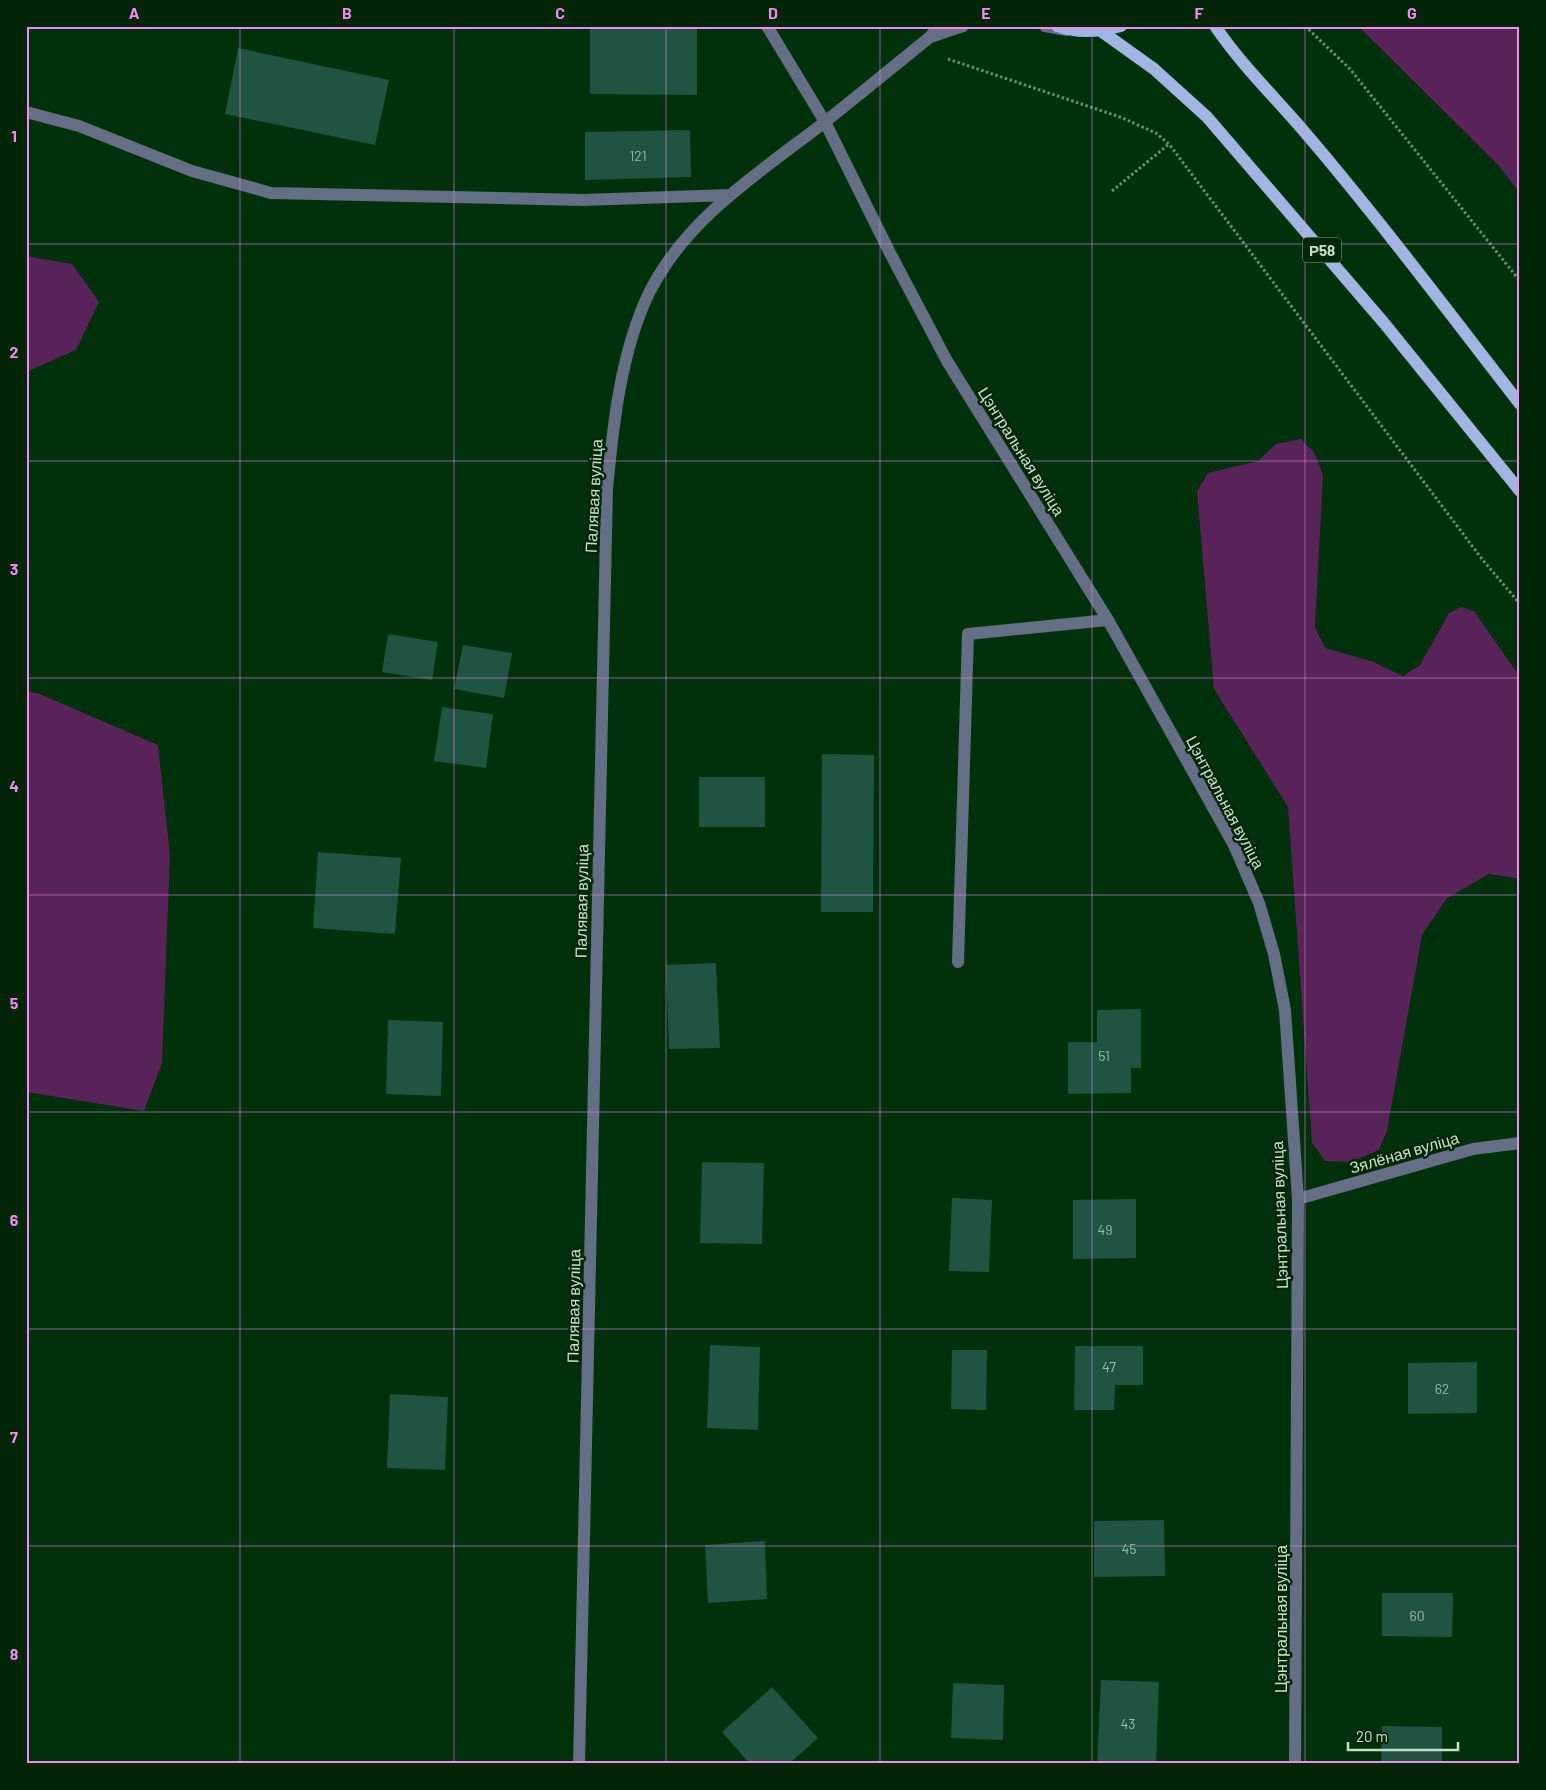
<svg xmlns="http://www.w3.org/2000/svg" width="1546" height="1790" font-family="Barlow,sans-serif">
<style>
.green{fill:#572359}
.building{fill:#1e5441}
.lines{fill:none;stroke-linecap:round;stroke-linejoin:round}
.path{stroke:#6a8e6f;stroke-width:3;stroke-dasharray:2.5 2.5;stroke-linecap:butt}
.minor{stroke:#646e84;stroke-width:12}
.major{stroke:#a1b5e3;stroke-width:12}
.grid{fill:none;stroke:#f18af4;stroke-width:1;stroke-opacity:0.55}
.labels{text-anchor:middle;dominant-baseline:central;stroke-width:5;stroke-linejoin:round;paint-order:stroke}
.number-label{font-size:14px;fill:#9dbda6}
.shield{fill:#032508;stroke:#8ca88e;stroke-width:1}
.shield-label{font-size:15px;font-weight:bold;fill:#c7e0c8}
.street-label{font-size:16px;fill:#c7e0c8;stroke:#032508}
.neatline{fill:none;stroke:#f18af4;stroke-width:2}
.grid-label{font-size:16px;text-anchor:middle;font-weight:bold;fill:#f18af4}
</style>
<rect width="100%" height="100%" fill="#00310a"/>
<path class="green" d="M 1358,26 L 1520,26 L 1520,193 L 1499,166 Z
M 26,256 L 72,264 L 99,302 L 76,350 L 26,372 Z
M 1301,439 L 1314,452 L 1323,475 L 1315,627 L 1325,648 L 1371,661 L 1403,676 L 1420,665 L 1449,613 L 1461,607 L 1474,611 L 1520,677 L 1520,879 L 1489,874 L 1447,898 L 1422,935 L 1387,1131 L 1379,1150 L 1351,1162 L 1325,1161 L 1312,1143 L 1288,807 L 1214,689 L 1197,491 L 1208,473 L 1258,461 L 1276,444 Z
M 26,691 L 40,694 L 158,745 L 170,854 L 162,1063 L 144,1111 L 26,1092 Z"/>
<path class="building" d="M 590,26 L 697,26 L 697,95 L 590,94 Z
M 238,48 L 389,80 L 375,145 L 225,114 Z
M 690,130 L 691,177 L 585,180 L 585,132 Z
M 388,634 L 438,642 L 432,680 L 382,672 Z
M 463,645 L 512,653 L 504,698 L 454,689 Z
M 442,707 L 493,714 L 486,768 L 434,761 Z
M 822,754 L 874,755 L 873,912 L 821,912 Z
M 699,777 L 765,777 L 765,827 L 699,827 Z
M 318,852 L 401,858 L 395,934 L 313,928 Z
M 716,963 L 720,1048 L 669,1049 L 666,965 Z
M 1141,1009 L 1141,1068 L 1131,1068 L 1131,1093 L 1068,1094 L 1068,1042 L 1097,1042 L 1097,1010 Z
M 388,1020 L 443,1022 L 441,1096 L 386,1094 Z
M 702,1162 L 764,1163 L 762,1244 L 700,1243 Z
M 952,1198 L 992,1200 L 989,1272 L 949,1271 Z
M 1136,1199 L 1136,1258 L 1073,1259 L 1073,1200 Z
M 710,1345 L 760,1347 L 758,1430 L 707,1428 Z
M 1075,1346 L 1143,1346 L 1143,1385 L 1115,1385 L 1114,1410 L 1074,1410 Z
M 952,1350 L 987,1350 L 986,1410 L 951,1409 Z
M 1477,1362 L 1477,1413 L 1408,1414 L 1408,1363 Z
M 390,1394 L 448,1397 L 445,1470 L 387,1468 Z
M 1164,1520 L 1165,1576 L 1094,1577 L 1094,1521 Z
M 765,1541 L 767,1599 L 708,1603 L 705,1545 Z
M 1382,1593 L 1453,1593 L 1452,1637 L 1382,1636 Z
M 1101,1680 L 1159,1682 L 1156,1764 L 1097,1764 Z
M 953,1683 L 1004,1685 L 1003,1740 L 951,1738 Z
M 772,1687 L 818,1738 L 789,1764 L 750,1764 L 722,1732 Z
M 1382,1726 L 1442,1727 L 1442,1764 L 1381,1764 Z
M 390,1762 L 411,1762 L 411,1764 L 390,1764 Z"/>
<g class="lines">
<path class="path" d="M 1305,26 L 1350,69 L 1520,281
M 948,59 L 1120,117 L 1156,133 L 1169,144 L 1482,559 L 1520,604
M 1112,191 L 1169,144"/>
<path class="minor" d="M 767,26 L 825,122 L 890,253 L 947,361 L 1108,620 L 1234,845 L 1259,903 L 1274,954 L 1285,1010 L 1298,1199 L 1295,1764
M 1045,26 L 1067,30
M 930,37 L 963,26
M 26,112 L 79,126 L 192,171 L 271,193 L 583,200 L 729,195
M 958,962 L 968,634 L 1108,620
M 1298,1199 L 1473,1149 L 1520,1143
M 579,1764 L 607,489 C 613,425 621,351 649,293 C 686,219 757,174 821,125 C 858,96 894,66 930,37 L 939,26"/>
<path class="major" d="M 1057,26 C 1078,34 1099,32 1121,26
M 1215,26 C 1242,66 1277,99 1308,136 C 1382,223 1450,314 1520,404
M 1101,31 L 1154,69 L 1207,117 L 1384,323 L 1520,491"/>
</g>
<path class="grid" d="M 240,26 L 240,1764M 454,26 L 454,1764M 666,26 L 666,1764M 880,26 L 880,1764M 1092,26 L 1092,1764M 1305,26 L 1305,1764M 26,244 L 1520,244M 26,461 L 1520,461M 26,678 L 1520,678M 26,895 L 1520,895M 26,1112 L 1520,1112M 26,1329 L 1520,1329M 26,1546 L 1520,1546"/>
<g class="labels">
<g class="number-label">
<text x="638" y="155">121</text>
<text x="1104" y="1055">51</text>
<text x="1105" y="1229">49</text>
<text x="1109" y="1366">47</text>
<text x="1442" y="1388">62</text>
<text x="1129" y="1548">45</text>
<text x="1417" y="1615">60</text>
<text x="1128" y="1723">43</text>
</g>
<rect class="shield" x="1303" y="237.5" width="38" height="25" rx="4"/>
<g class="shield-label">
<text x="1322" y="250">Р58</text>
</g>
<g class="street-label">
<text transform="translate(1022 451) rotate(58)">Цэнтральная вуліца</text>
<text transform="translate(593 496) rotate(-87)">Палявая вуліца</text>
<text transform="translate(1226 802) rotate(62)">Цэнтральная вуліца</text>
<text transform="translate(581 901) rotate(-89)">Палявая вуліца</text>
<text transform="translate(1404 1152) rotate(-16)">Зялёная вуліца</text>
<text transform="translate(1279 1215) rotate(-92)">Цэнтральная вуліца</text>
<text transform="translate(573 1306) rotate(-89)">Палявая вуліца</text>
<text transform="translate(1280 1619) rotate(-90)">Цэнтральная вуліца</text>
</g>
</g>
<rect width="1546" height="1790" fill="none" stroke="#032508" stroke-width="55"/>
<path d="M1348 1742v8h110v-8" fill="none" stroke="#c7e0c8" stroke-width="2.5"/>
<text x="1356" y="1742" font-size="15" fill="#c7e0c8" stroke="#032508" stroke-width="4" paint-order="stroke">20 m</text>
<rect x="28" y="28" width="1490" height="1734" class="neatline"/>
<g class="grid-label">
<text x="134" y="19">A</text>
<text x="347" y="19">B</text>
<text x="560" y="19">C</text>
<text x="773" y="19">D</text>
<text x="986" y="19">E</text>
<text x="1199" y="19">F</text>
<text x="1412" y="19">G</text>
<text x="14" y="142">1</text>
<text x="14" y="358">2</text>
<text x="14" y="575">3</text>
<text x="14" y="792">4</text>
<text x="14" y="1009">5</text>
<text x="14" y="1226">6</text>
<text x="14" y="1443">7</text>
<text x="14" y="1660">8</text>
</g>
</svg>
